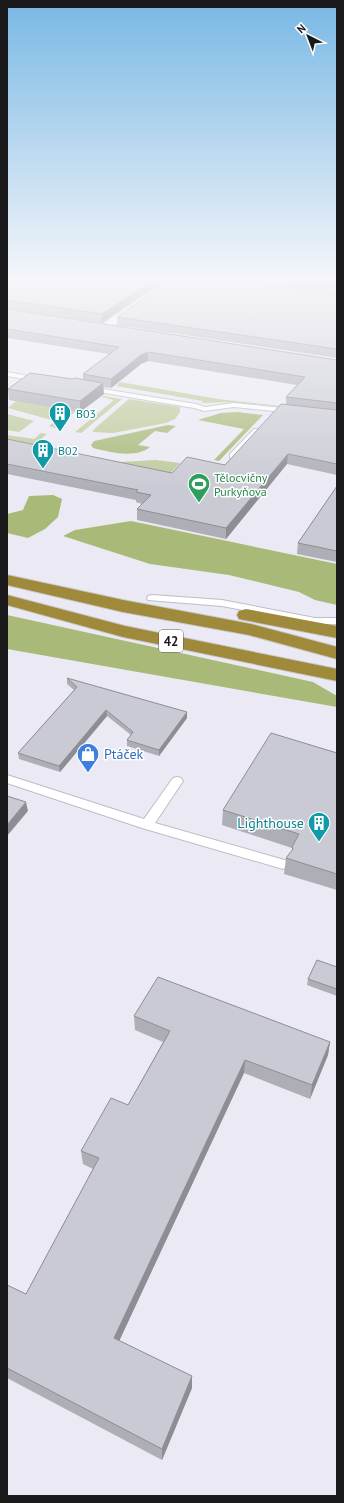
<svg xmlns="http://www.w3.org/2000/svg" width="344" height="1503" font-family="'PT Sans',sans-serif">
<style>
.green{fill:#bdcb9a}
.forest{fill:#a8b978}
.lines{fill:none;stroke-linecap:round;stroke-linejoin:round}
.lane-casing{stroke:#bdbdc6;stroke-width:2}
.street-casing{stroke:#bdbdc6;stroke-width:2}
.highway-casing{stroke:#c8c8c9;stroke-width:2}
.lane{fill:#fff;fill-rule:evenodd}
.street{fill:#fff;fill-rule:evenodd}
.highway{fill:#9f893b;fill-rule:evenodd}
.wall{fill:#aeaeb6}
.shaded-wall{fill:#8d8d94}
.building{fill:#cacad4;stroke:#8d8d94}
.labels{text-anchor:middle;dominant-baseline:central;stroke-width:3;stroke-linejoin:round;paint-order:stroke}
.far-culture-label{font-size:12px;fill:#0d838f;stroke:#fff;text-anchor:start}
.far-leisure-label{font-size:12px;fill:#27864d;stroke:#fff;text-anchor:start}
.shield{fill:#fff;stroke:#5e5e60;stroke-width:1}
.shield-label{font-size:13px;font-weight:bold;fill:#19191c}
.shop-label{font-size:14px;fill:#366cbe;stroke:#fff;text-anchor:start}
.culture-label{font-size:14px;fill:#0d838f;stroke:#fff;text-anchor:end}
</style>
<rect width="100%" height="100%" fill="#ebeaf4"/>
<path class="green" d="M 120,382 L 218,399 L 334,412 L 234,402 L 201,403 L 203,401 L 116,386 Z
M 103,396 L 122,399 L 81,433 L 75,432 L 114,400 L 102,397 Z
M 129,399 L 180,407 L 180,412 L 175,419 L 166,423 L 113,433 L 93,432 L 93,430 Z
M 16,401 L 76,411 L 55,428 L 49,426 L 55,421 L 8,408 Z
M 7,414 L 34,421 L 19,432 L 7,430 Z
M 41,433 L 47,434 L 25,452 L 7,449 L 7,435 L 34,439 Z
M 156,460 L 180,463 L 161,483 L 120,462 Z"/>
<path class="forest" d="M 238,412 L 263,415 L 219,461 L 214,460 L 244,429 L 198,420 L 221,413 Z
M 168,425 L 176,426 L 167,433 L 155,431 L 138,445 L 150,447 C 135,459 110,452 93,448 L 91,445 L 94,441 Z
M 53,495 L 62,499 L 58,517 L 45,529 L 28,538 L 7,533 L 7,514 L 23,510 L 29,496 Z
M 131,521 L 337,564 L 337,605 L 315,600 L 299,592 L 229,575 L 150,564 L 63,536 L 75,530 Z
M 7,615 L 313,682 L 337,696 L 337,707 L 7,649 Z"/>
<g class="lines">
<g class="lane-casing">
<path id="lane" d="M 7,372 L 40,378 L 44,380 L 40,382 L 7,376 Z
M 84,386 L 196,404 L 205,407 L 234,403 L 292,409 L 296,411 L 292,413 L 234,407 L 204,411 L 194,408 L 87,390 L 84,390 Z
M 254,429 L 257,429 L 261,431 L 236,458 L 230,458 L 230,454 Z
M 152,595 L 222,600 L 315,618 L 337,618 L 337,624 L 315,624 L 222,606 L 148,600 L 147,598 L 148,596 Z
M 7,775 L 144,819 L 173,778 L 177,777 L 181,778 L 183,781 L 155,823 L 288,861 L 290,864 L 288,867 L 283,869 L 142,828 L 7,783 Z"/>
</g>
<g class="street-casing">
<path id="street" d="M 166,281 L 178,281 L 108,330 L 100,330 L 98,328 L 100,326 Z"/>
</g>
<g class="highway-casing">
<path id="highway" d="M 7,575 L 123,600 L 251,624 L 337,647 L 337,659 L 249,635 L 123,612 L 7,585 Z
M 7,595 L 125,626 L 337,669 L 337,681 L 123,637 L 7,605 Z
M 246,609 L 337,626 L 337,638 L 239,619 L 237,615 L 239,611 Z"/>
</g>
<use href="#lane" class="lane"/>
<use href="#street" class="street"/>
<use href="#highway" class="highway"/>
</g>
<path class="wall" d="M 7,281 L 164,281 L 102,323 L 7,309 Z
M 239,281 L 337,281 L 337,294 Z
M 337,295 L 337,358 L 117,325 L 117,317 Z
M 7,309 L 337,360 L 337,475 L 287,464 L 226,539 L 137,520 L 137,509 L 142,504 L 136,502 L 136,500 L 7,474 L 7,439 L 172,473 L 225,465 L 286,405 L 286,397 L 297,385 L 148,361 L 141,364 L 111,388 L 103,387 L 104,394 L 80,412 L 9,400 L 8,389 L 73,379 L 83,379 L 83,374 L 109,354 L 7,338 Z
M 337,486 L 337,562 L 297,554 L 298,543 Z
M 67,678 L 187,718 L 159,756 L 127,746 L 127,740 L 131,735 L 107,716 L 60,772 L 19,759 L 18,753 L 74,690 L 67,684 Z
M 337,753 L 337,890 L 284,874 L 286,858 L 292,851 L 292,848 L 222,825 L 223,810 Z
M 337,967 L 337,996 L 307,985 L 308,979 Z
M 134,1016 L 330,1042 L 328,1055 L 310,1099 L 244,1073 L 119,1341 L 192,1376 L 192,1388 L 162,1460 L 7,1378 L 7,1285 L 26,1294 L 93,1169 L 83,1164 L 81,1151 L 128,1105 L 163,1042 L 135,1030 Z"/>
<path class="shaded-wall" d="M 152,281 L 164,281 L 102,323 L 102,314 Z
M 148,352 L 148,361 L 141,364 L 111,388 L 111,379 L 141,355 Z
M 103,383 L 104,394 L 80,412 L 80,401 Z
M 288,454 L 287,464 L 226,539 L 226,528 Z
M 106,710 L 107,716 L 60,772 L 59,766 Z
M 187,712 L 187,718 L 159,756 L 159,750 Z
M 26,802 L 28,811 L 7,836 L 7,825 Z
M 330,1042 L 328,1055 L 310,1099 L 312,1085 Z
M 245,1060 L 244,1073 L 115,1350 L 114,1338 Z
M 192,1376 L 192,1388 L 162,1460 L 162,1449 Z"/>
<path class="building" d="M 7,281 L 152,281 L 102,314 L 7,300 Z
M 168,281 L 231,281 L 337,295 L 337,349 L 117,317 Z
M 299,281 L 337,281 L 337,286 Z
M 7,309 L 337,360 L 337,403 L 286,397 L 305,377 L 148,352 L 141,355 L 111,379 L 83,374 L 119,347 L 7,329 Z
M 30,373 L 73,379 L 75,378 L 103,383 L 80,401 L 8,389 Z
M 281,404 L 337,410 L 337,464 L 288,454 L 226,528 L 137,509 L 151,495 L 136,492 L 138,490 L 7,464 L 7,439 L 172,473 L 187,457 L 225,465 Z
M 337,486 L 337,551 L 298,543 Z
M 67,678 L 187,712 L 159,750 L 127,740 L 133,732 L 106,710 L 59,766 L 18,753 L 77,687 Z
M 271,733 L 337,753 L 337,874 L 286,858 L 293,849 L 292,847 L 299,834 L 223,810 Z
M 7,796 L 26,802 L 7,825 Z
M 317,960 L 337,967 L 337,989 L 308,979 Z
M 158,977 L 330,1042 L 312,1085 L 245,1060 L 114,1338 L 192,1376 L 162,1449 L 7,1368 L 7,1285 L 26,1294 L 99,1158 L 81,1151 L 111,1098 L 128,1105 L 170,1031 L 134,1016 Z"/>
<linearGradient id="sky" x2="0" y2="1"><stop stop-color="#78b8e4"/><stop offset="0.57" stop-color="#f6f6fa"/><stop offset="1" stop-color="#f6f6fa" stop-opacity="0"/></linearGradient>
<rect width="344" height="491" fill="url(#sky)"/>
<defs>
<g id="building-pin" transform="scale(1.15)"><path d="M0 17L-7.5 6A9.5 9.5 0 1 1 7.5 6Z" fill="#0f9aa8" stroke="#fff"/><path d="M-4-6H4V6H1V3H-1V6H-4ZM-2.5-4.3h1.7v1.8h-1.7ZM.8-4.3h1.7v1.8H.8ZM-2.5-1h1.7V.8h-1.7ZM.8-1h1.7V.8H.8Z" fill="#fff"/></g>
<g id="stadium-pin" transform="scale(1.15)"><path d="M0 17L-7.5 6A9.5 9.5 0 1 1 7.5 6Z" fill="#2e9e5b" stroke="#fff"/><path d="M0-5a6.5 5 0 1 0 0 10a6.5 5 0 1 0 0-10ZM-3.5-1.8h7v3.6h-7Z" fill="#fff"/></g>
<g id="shop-pin" transform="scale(1.15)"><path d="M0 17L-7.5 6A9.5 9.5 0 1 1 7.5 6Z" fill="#3f7fe0" stroke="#fff"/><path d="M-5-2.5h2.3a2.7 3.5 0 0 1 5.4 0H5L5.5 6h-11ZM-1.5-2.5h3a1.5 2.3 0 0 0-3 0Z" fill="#fff"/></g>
</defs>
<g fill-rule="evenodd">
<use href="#building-pin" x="60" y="413"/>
<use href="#building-pin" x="43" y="450"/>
<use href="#stadium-pin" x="199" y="484"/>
<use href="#shop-pin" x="88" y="754"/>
<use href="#building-pin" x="319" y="823"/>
</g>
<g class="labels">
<g class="far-culture-label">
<text x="76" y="413">B03</text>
<text x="58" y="450">B02</text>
</g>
<g class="far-leisure-label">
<text x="214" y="477">Tělocvičny<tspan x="214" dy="14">Purkyňova</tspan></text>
</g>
<rect class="shield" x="159" y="630" width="24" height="22" rx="3"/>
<g class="shield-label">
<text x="171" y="641">42</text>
</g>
<g class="shop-label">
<text x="104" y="754">Ptáček</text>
</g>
<g class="culture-label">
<text x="304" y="823">Lighthouse</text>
</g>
</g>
<rect width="344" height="1503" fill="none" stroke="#19191c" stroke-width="16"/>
<g transform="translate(308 36) rotate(318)" stroke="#ffffff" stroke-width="3" paint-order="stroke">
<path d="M0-3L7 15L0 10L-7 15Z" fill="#19191c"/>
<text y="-6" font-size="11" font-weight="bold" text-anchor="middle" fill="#19191c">N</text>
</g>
</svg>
